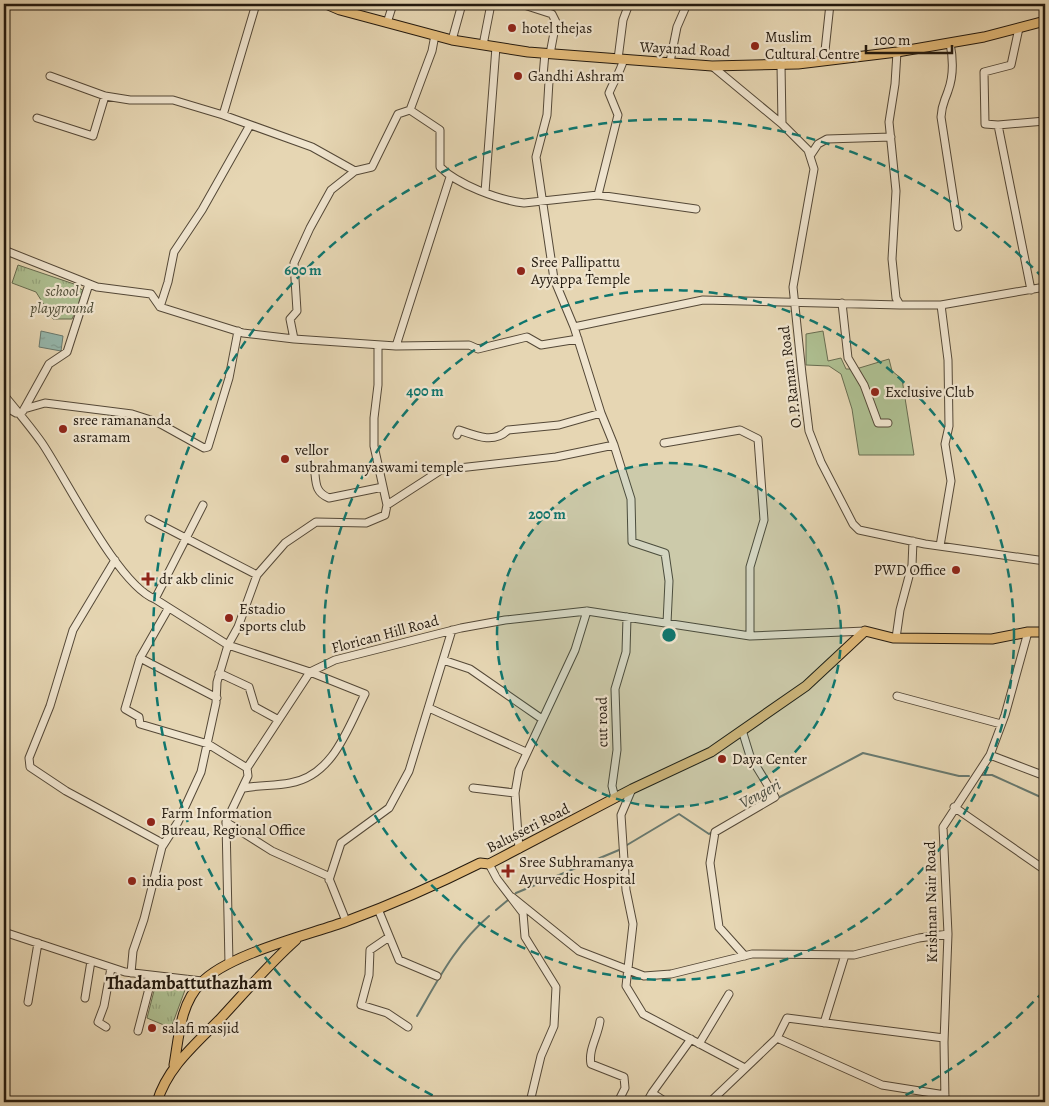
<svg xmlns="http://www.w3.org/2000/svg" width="1049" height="1106" font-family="Alegreya,serif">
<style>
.park{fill:url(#park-tufts);stroke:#686c50}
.pitch{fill:#aebf91;stroke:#686c50}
.water{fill:url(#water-ripples);stroke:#68796f}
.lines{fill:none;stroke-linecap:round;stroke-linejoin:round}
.stream{stroke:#68796f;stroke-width:2}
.minor-casing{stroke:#544837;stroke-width:9}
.major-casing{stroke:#23190e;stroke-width:11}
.minor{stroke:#efe4ce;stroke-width:7}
.major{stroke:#e3bb7a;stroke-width:9}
.ring{fill:none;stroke:#0f766e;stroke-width:2.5;stroke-dasharray:9 6}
.poi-dot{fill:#8f2418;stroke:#efe4ce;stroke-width:2}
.labels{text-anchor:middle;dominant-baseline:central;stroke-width:4.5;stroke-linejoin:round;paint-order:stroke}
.poi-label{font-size:15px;fill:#23190e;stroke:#efe4ce;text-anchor:start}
.street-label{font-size:15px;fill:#23190e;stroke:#efe4ce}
.park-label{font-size:15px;font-style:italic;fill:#4d4b35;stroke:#efe4ce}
.water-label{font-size:16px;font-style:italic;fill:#46493e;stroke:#efe4ce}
.quarter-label{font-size:18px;font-weight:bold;fill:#23190e;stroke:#efe4ce}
.centre{fill:#0f766e;stroke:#efe4ce;stroke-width:2.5}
.ring-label{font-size:15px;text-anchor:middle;font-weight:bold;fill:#0f766e;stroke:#efe4ce;stroke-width:4.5;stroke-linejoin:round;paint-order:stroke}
</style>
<defs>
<pattern id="park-tufts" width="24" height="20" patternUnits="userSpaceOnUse" patternTransform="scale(1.25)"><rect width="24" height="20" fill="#aebf91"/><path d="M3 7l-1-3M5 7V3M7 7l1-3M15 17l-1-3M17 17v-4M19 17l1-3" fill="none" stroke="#95a47c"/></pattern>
<pattern id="water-ripples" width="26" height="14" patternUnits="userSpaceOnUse" patternTransform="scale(1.25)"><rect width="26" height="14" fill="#96b9af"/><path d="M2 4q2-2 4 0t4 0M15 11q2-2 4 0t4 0" fill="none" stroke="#819e95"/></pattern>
</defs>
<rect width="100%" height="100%" fill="#e6d6b3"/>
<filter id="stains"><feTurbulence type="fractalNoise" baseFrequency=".004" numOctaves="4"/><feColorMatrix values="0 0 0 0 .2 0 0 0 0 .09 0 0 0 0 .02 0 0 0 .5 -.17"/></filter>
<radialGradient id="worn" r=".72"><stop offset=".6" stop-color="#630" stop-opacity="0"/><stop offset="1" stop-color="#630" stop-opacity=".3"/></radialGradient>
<path class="park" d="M 18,265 L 74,284 L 85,292 L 72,319 L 53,319 L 36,292 L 12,283 Z
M 156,983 L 185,990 L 171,1028 L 147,1018 Z"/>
<path class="pitch" d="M 823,331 L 828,361 L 841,358 L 846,369 L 856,369 L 889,359 L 892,371 L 902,379 L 914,455 L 859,455 L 852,409 L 841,374 L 829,366 L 806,365 L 806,334 Z"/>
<path class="water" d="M 41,331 L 63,336 L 61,351 L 39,347 Z"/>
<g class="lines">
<path class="stream" d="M 981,775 L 992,775 L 1045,799
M 778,798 L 863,753 L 959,776 L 969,776
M 627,845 L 679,814 L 709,834 L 712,832
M 516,893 L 619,850
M 496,910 L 508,900
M 417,1016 C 438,980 456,944 489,916"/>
<g class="minor-casing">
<path id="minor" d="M 521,4 L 552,14 L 556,22 L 550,54
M 387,23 L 393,4
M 1019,28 L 1011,65 L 984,72 L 985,124 L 998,125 L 1045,121
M 435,35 L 432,51 L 410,110 L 440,130 L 440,167 C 458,185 499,200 524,203 L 598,195 L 696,209
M 452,40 L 462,4
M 950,43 C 953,58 954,75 948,91 C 944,103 942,103 941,117 L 958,227
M 483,45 L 491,4
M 897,52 L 895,84 L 889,122 L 896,191 L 892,259 L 896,298 L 900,305 L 941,305 L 948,360 L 949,426 L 945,444 L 951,481 L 940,546
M 545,53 L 543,76 L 549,81 L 547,115 L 536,157 L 554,279 L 574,327
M 618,59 L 623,20 L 629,4
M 824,60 L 830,4
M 670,62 L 677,27 L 687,4
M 781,65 L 782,124
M 712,66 L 782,124 L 808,150 L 814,169 L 793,287 L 802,374 L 809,431 L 821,462 L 853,524 L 859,530 L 925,544 L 1045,561
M 50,76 L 105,96 L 130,100 L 173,100 L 223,115 L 312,147 L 355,171
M 223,115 L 256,4
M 37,118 L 93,136 L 105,96
M 998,125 L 1031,290
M 810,156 L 818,144 L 827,139 L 891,137
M 485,192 L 496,47
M 598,195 L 618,115 L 609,93 C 614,81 620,72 624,59
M 4,250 L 97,287 L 151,294 L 160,307 L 243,333 L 294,339 L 396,346 L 469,345 L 478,349 L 527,337 L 541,345 L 578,339
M 842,303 L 848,358 L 864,385 L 878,423 L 888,423
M 941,305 L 1045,287
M 160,307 L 168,282 L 174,252 L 202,210 L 250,125
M 294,339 L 290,319 L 297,311 L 294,263 L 310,228 L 331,190 L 355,171 L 372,167 L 398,114 L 410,110
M 378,345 L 378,385 L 374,418 L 374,446 L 387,505 L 441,470 L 556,457 L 614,445
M 396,346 L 450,177
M 4,395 C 17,411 30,426 42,443 C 67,480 118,585 155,599 L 228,645 L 310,672 L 335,660 L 461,628 L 505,620 L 587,611 L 750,636 L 865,631
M 4,406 L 16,413
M 24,409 L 45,403 L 132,414 L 157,422 L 204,448 L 208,447 L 229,378 L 238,331
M 23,411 L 49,364 L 67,352 L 89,284
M 601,413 L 574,327 L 703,300 L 900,305
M 457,435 L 459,430 C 476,436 494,444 508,430 L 559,425 L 601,413 L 614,445 L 631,499 L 632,542 L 665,553 L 669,581 L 667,623
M 664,443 L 740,430 L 758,439 L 764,520 L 750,567 L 750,636
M 315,474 C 316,486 317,493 329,498 L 383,487
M 149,519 L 257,575
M 115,560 L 73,630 L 50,706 L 29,758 L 30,767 L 66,791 L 164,844
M 155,599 L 203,505
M 168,609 L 140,658 L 217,698
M 896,638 L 900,610 L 912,565 L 913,541
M 140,658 L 125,709 L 139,717 L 140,724 L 208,744 L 247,768 L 248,776 L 226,822 L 272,851 L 328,876 L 346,921
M 443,660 L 470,669 L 542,719
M 219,673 L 249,687 L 255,707 L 277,719
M 897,696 L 1001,724
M 429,708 L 526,752
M 742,730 L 750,756 L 775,797 L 715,832 L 710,863 L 719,927 L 745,956
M 990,755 L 1045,776
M 244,788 C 259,785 275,786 290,783 C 333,776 348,728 365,694 L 310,672 L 247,768
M 473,788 L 515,793
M 632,789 L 621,815 L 626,890 L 633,924 L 626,986 L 643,1014 L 745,1068
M 615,798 L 612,786 L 617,750 L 615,689 L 626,652 L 627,617
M 954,807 L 1045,870
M 226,822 L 229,964
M 519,849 L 515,793 L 519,770 L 575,650 L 587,611
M 489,864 L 497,879 L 523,913 L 525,937 L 556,987 L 554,1026 L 541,1056 L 530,1102
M 329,880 L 341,843 L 389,808 L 409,771 L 452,630
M 512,897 L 579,951 L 644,976 L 671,974 L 752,954 L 854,955 L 919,938 L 948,934
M 378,909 L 399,960 L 437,976
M 4,932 L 125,972 L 202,981
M 389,937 L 370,950 L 369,975 L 361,1005 L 387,1013 L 408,1027
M 131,973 L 133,951 L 144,919 L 162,847 L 178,822 L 201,772 L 216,703 L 217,682 L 228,645 L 238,627 L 257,575 L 285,543 L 316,522 L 366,523 L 385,515 L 387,505
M 85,998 L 91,961
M 28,1002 L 38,943
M 600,1021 C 598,1036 588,1050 591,1064 L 624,1077 L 625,1088 L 618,1102
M 824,1023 L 845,955
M 106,1027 L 98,1022 L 104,1006 L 111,968
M 138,1031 L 152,977
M 777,1038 L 787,1018 L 944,1038
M 699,1044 L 729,994
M 647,1102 L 652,1093
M 666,1102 L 652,1093 L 691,1039
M 710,1102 L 777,1038 L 882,1085 L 945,1095
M 945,1102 L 944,1042 L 948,934 L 943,827 L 990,755 L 1005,715 L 1028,632"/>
</g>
<g class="major-casing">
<path id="major" d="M 326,4 L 340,10 L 452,40 L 528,52 L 712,66 L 798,64 L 897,52 L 984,37 L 1045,21
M 174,1065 C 179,1037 180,1004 201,983 C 228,954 309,935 347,921 C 393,904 436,885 480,863 L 489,864 L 632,789 L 711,752 L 806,686 L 865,631 L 893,638 L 992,639 L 1028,632 L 1045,632
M 157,1102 C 168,1066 196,1044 221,1018 C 246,991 269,964 296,940"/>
</g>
<use href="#minor" class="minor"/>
<use href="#major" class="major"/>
</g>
<circle cx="669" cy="635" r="172" fill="#0f766e" fill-opacity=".12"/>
<g class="ring">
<circle cx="669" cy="635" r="172"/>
<circle cx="669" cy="635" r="345"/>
<path d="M1044 991A517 517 0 0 1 892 1102M446 1102A517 517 0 1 1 1044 279"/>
</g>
<g class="poi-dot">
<circle cx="512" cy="28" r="5"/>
<circle cx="755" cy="46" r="5"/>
<circle cx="518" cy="76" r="5"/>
<circle cx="521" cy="271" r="5"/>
<circle cx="875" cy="392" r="5"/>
<circle cx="63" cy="429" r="5"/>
<circle cx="285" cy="459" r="5"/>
<circle cx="956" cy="570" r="5"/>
<path d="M145.5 571.5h5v5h5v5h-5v5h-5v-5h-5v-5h5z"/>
<circle cx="229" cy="618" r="5"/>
<circle cx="722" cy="759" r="5"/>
<circle cx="151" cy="822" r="5"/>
<path d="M505.5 863.5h5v5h5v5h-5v5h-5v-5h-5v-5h5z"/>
<circle cx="132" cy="881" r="5"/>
<circle cx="152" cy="1028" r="5"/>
</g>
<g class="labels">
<g class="poi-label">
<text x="522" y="28">hotel thejas</text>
<text x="765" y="37">Muslim<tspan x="765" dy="17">Cultural Centre</tspan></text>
<text x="528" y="76">Gandhi Ashram</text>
<text x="531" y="262">Sree Pallipattu<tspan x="531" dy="17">Ayyappa Temple</tspan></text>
<text x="885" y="392">Exclusive Club</text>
<text x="73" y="420">sree ramananda<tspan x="73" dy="17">asramam</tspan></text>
<text x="295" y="450">vellor<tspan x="295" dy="17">subrahmanyaswami temple</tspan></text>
<text x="946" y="570" text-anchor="end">PWD Office</text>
<text x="159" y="579">dr akb clinic</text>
<text x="239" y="609">Estadio<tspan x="239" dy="17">sports club</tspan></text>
<text x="732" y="759">Daya Center</text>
<text x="161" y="813">Farm Information<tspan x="161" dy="17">Bureau, Regional Office</tspan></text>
<text x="519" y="862">Sree Subhramanya<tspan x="519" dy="17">Ayurvedic Hospital</tspan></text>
<text x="142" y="881">india post</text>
<text x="162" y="1028">salafi masjid</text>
</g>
<g class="street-label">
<text transform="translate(685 49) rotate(3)">Wayanad Road</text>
<text transform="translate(790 377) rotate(-97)">O.P.Raman Road</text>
<text transform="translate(385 634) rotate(-15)">Florican Hill Road</text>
<text transform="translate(602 722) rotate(-91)">cut road</text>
<text transform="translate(528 828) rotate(-27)">Balusseri Road</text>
<text transform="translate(931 902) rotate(-91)">Krishnan Nair Road</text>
</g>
<g class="park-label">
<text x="62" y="291">school<tspan x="62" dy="17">playground</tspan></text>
</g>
<g class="water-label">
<text transform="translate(760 794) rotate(-28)">Vengeri</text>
</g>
<g class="quarter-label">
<text x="189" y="983">Thadambattuthazham</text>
</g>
</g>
<circle cx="669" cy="635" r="8" class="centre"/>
<g class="ring-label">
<text x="303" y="275">600 m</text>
<text x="425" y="396">400 m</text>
<text x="547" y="519">200 m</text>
</g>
<rect width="1049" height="1106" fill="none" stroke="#e6d6b3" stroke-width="20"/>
<rect x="5" y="5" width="1039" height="1096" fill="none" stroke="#23190e" stroke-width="2.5"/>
<rect x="10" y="10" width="1029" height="1086" fill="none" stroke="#23190e"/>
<path d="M866 45v8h86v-8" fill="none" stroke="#23190e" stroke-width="2.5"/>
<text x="874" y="45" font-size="15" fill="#23190e" stroke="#efe4ce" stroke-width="4" paint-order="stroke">100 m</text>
<rect width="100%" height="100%" filter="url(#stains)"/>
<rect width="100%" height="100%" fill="url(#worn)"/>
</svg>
